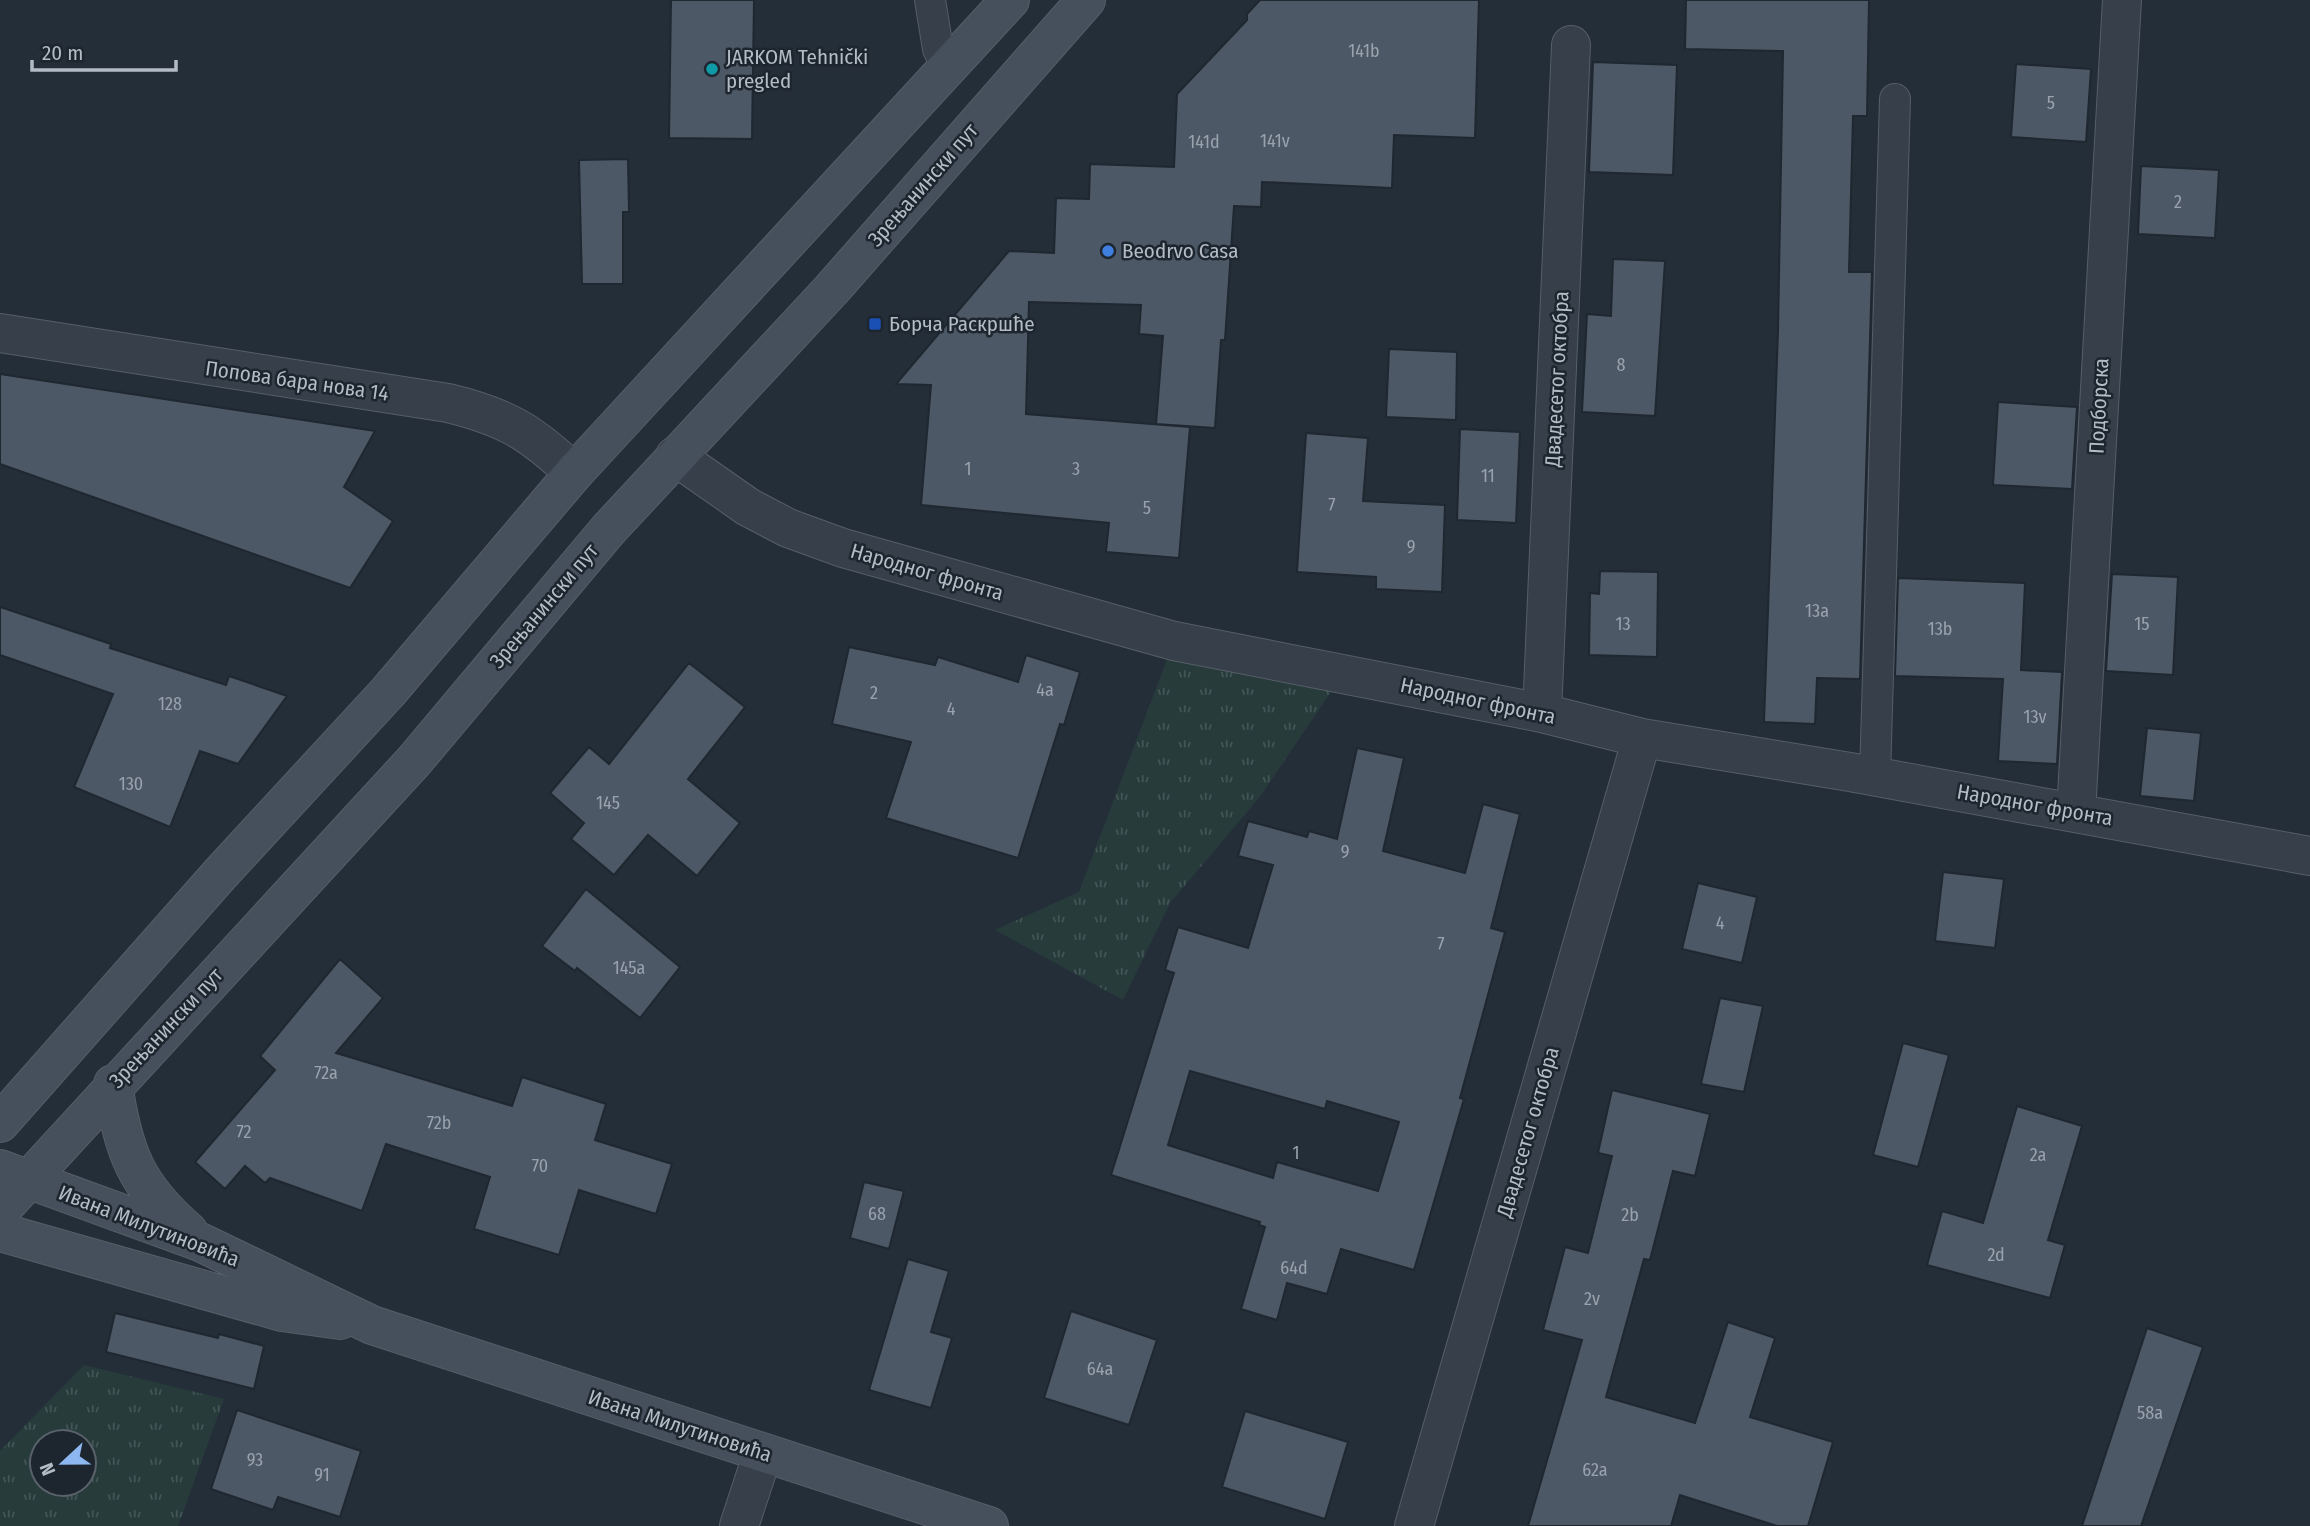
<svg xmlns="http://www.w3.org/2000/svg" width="2310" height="1526" font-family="'Fira Sans Condensed',sans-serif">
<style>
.grass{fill:url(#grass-tufts);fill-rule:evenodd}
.building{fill:#4c5865;stroke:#1f2730;stroke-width:2;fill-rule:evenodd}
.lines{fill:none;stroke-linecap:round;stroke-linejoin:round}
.lane-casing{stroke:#565e67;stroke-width:32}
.street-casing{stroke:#565e67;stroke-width:40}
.secondary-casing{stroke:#565e67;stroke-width:40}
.lane{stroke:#37404a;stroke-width:30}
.street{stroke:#37404a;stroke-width:38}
.secondary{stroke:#464f5c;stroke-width:38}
.culture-dot{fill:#0f9aa8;stroke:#1d252e;stroke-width:2.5}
.shop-dot{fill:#3f7fe0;stroke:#1d252e;stroke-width:2.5}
.transit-dot{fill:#1a4fb4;stroke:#1d252e;stroke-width:2.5}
.labels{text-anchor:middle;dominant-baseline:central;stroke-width:5;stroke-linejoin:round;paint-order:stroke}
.number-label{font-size:18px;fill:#99a2ad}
.poi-label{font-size:21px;fill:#b3bbc5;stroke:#1d252e;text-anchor:start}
.street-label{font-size:21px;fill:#b3bbc5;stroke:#1d252e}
</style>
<defs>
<pattern id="grass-tufts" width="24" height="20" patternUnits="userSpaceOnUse" patternTransform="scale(1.75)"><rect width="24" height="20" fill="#273b3b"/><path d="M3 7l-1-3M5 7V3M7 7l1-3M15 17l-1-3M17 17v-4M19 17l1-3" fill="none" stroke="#445556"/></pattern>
</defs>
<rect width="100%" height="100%" fill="#242e39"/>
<path class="grass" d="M 1174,641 L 1343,674 L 1259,798 L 1170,903 L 1123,1000 L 995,930 L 1079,892 Z
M 84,1365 L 224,1399 L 178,1526 L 0,1526 L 0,1451 ZM 84,1442 L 84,1484 L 42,1484 L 42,1442 Z"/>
<path class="building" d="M 671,0 L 754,0 L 752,139 L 669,138 Z
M 1260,0 L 1479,0 L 1475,138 L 1394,135 L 1392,188 L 1262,182 L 1261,207 L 1234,206 L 1225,340 L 1221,340 L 1215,428 L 1156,424 L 1163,336 L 1139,334 L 1141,305 L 1029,302 L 1026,414 L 1190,427 L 1179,558 L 1106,552 L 1109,523 L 921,505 L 931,385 L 896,384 L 1009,251 L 1054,253 L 1056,198 L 1089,199 L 1090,164 L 1174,167 L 1177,94 L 1247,20 L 1247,14 Z
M 1686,0 L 1869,0 L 1867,116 L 1853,116 L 1849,272 L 1872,272 L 1860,679 L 1817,678 L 1815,724 L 1764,722 L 1778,331 L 1783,51 L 1685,49 Z
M 1593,62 L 1677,65 L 1673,175 L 1589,172 Z
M 2016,64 L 2091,69 L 2086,142 L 2011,137 Z
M 628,159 L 629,212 L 623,212 L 623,284 L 582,284 L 579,160 Z
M 2141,166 L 2219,170 L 2215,238 L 2138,234 Z
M 1613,259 L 1665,261 L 1655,416 L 1582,412 L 1587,314 L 1611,316 Z
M 1389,349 L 1457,352 L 1456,420 L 1386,417 Z
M 0,374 L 375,431 L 344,487 L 393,521 L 350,588 L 0,464 Z
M 1998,402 L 2077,407 L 2072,489 L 1993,485 Z
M 1460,429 L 1520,432 L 1516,523 L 1457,520 Z
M 1306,433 L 1368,438 L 1363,501 L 1445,505 L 1442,592 L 1376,589 L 1376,577 L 1297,572 Z
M 1600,571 L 1658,572 L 1657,657 L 1589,655 L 1590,593 L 1599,594 Z
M 2112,574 L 2178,577 L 2173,675 L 2106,671 Z
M 1898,578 L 2025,583 L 2021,670 L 2062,672 L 2057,764 L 1998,761 L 2003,679 L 1895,676 Z
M 0,607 L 111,644 L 110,648 L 226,685 L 229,676 L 287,696 L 238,764 L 200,751 L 170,827 L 74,787 L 113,694 L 0,655 Z
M 849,647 L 935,665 L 938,657 L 1018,682 L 1026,655 L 1080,672 L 1064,725 L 1060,724 L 1018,858 L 886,818 L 911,742 L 832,724 Z
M 689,663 L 745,707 L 688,779 L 740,823 L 697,876 L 648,835 L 614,875 L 571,839 L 584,823 L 550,793 L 589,747 L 609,764 Z
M 2147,728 L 2201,733 L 2194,801 L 2140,796 Z
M 1357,748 L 1404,758 L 1383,851 L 1465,873 L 1483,804 L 1520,814 L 1491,928 L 1505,932 L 1460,1098 L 1464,1099 L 1414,1270 L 1341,1249 L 1327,1294 L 1287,1283 L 1277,1320 L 1241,1309 L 1265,1227 L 1259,1225 L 1260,1222 L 1111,1175 L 1174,973 L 1165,970 L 1178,927 L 1248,948 L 1273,865 L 1238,856 L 1248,821 L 1307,837 L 1309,831 L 1337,839 ZM 1190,1071 L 1325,1109 L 1327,1101 L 1399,1122 L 1378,1191 L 1277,1162 L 1273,1178 L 1168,1145 Z
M 1943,872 L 2004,879 L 1995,948 L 1935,941 Z
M 1698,883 L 1757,897 L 1742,963 L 1682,949 Z
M 586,889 L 680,967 L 640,1018 L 577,968 L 575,971 L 542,946 Z
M 340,959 L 383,998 L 336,1053 L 512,1106 L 522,1077 L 606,1104 L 595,1140 L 672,1164 L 656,1214 L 579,1190 L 559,1255 L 474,1229 L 490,1177 L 386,1144 L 362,1211 L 270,1178 L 265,1183 L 245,1166 L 225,1189 L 195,1162 L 275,1070 L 260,1056 Z
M 1720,998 L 1763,1006 L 1744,1092 L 1701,1084 Z
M 1903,1043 L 1949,1055 L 1918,1167 L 1873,1155 Z
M 1612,1090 L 1710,1114 L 1695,1176 L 1673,1171 L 1650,1260 L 1644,1259 L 1606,1397 L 1695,1423 L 1728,1322 L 1775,1338 L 1750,1417 L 1833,1442 L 1808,1526 L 1777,1526 L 1680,1495 L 1671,1526 L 1528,1526 L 1582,1340 L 1543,1330 L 1565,1247 L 1588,1253 L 1612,1156 L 1598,1153 Z
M 2017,1106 L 2082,1126 L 2048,1240 L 2065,1245 L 2050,1298 L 1927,1265 L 1942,1211 L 1983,1223 Z
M 864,1182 L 904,1191 L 889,1249 L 850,1238 Z
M 908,1259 L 949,1271 L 931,1332 L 952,1338 L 931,1408 L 869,1390 Z
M 1071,1311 L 1157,1340 L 1129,1425 L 1044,1398 Z
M 115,1313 L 218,1338 L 219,1334 L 264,1346 L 254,1389 L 106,1352 Z
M 2147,1328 L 2203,1347 L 2141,1526 L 2082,1526 Z
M 237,1410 L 361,1451 L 340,1517 L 278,1497 L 273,1510 L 211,1489 Z
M 1245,1411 L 1348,1442 L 1325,1519 L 1222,1487 Z"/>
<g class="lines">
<g class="lane-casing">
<path id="lane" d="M 930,0 L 938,49 L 948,69
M 1875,777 L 1895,99"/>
</g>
<g class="street-casing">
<path id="street" d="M 0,333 L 448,403 C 506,417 531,432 574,473
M 675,456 L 748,507 L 788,528 L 843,548 L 1174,641 L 1542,713 L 1642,738 L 1850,772 L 2310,856
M 1542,713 L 1571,45
M 2076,813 L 2122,0
M 739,1526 L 763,1453
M 1414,1526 L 1642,738"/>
</g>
<g class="secondary-casing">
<path id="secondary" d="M 113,1084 C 123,1152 136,1186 188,1231
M 0,1123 L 221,873 L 388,692 L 574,473 L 1010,0
M 0,1169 L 200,1242 L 372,1325 L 989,1526
M 0,1211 L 414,761 L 608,530 L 832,289 L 1086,0
M 0,1232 L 282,1312 L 340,1320"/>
</g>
<use href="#lane" class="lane"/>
<use href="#street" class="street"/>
<use href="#secondary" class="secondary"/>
</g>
<circle class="culture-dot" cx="712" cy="69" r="7"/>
<circle class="shop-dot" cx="1108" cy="251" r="7"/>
<rect class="transit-dot" x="868" y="317" width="14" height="14" rx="3.5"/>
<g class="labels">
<g class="number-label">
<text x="1364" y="51">141b</text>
<text x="2051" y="103">5</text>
<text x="1275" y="141">141v</text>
<text x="1204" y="142">141d</text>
<text x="2178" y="202">2</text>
<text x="1621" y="365">8</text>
<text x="968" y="469">1</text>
<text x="1076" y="469">3</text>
<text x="1488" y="476">11</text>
<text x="1332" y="505">7</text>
<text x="1147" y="508">5</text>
<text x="1411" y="547">9</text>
<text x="1817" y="611">13a</text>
<text x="1623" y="624">13</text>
<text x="2142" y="624">15</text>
<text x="1940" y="629">13b</text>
<text x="1045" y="690">4a</text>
<text x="874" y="693">2</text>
<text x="170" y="704">128</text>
<text x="951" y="709">4</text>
<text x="2035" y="717">13v</text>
<text x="131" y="784">130</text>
<text x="608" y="803">145</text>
<text x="1345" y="852">9</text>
<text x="1720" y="923">4</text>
<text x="1441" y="944">7</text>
<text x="629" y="968">145a</text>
<text x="326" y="1073">72a</text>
<text x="439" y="1123">72b</text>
<text x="244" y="1132">72</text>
<text x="1296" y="1153">1</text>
<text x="2038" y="1155">2a</text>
<text x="540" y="1166">70</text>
<text x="877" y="1214">68</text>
<text x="1630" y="1215">2b</text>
<text x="1996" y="1255">2d</text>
<text x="1294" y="1268">64d</text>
<text x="1592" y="1299">2v</text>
<text x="1100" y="1369">64a</text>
<text x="2150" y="1413">58a</text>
<text x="255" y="1460">93</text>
<text x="1595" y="1470">62a</text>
<text x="322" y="1475">91</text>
</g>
<g class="poi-label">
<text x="726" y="57">JARKOM Tehnički<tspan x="726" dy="24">pregled</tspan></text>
<text x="1122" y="251">Beodrvo Casa</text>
<text x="889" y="324">Борча Раскршће</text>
</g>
<g class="street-label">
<text transform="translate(923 185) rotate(-49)">Зрењанински пут</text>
<text transform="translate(1557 379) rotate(-87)">Двадесетог октобра</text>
<text transform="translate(297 381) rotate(8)">Попова бара нова 14</text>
<text transform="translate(2099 406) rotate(-87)">Подборска</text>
<text transform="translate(927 572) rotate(16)">Народног фронта</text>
<text transform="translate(544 606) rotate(-50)">Зрењанински пут</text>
<text transform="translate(1478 701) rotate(12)">Народног фронта</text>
<text transform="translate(2035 805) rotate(10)">Народног фронта</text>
<text transform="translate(166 1028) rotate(-47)">Зрењанински пут</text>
<text transform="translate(1528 1132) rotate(-74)">Двадесетог октобра</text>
<text transform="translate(149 1226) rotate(21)">Ивана Милутиновића</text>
<text transform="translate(680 1426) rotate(18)">Ивана Милутиновића</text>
</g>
</g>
<g transform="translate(63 1463) rotate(248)"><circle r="33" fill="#1d252e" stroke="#59616a" stroke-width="2"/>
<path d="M0-5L12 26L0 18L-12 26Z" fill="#8db7f0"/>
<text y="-10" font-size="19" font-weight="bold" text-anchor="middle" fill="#b3bbc5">N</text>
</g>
<path d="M32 60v10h144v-10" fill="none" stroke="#b3bbc5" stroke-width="3.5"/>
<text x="42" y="60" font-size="21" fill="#b3bbc5" stroke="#1d252e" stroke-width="5" paint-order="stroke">20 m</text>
</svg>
